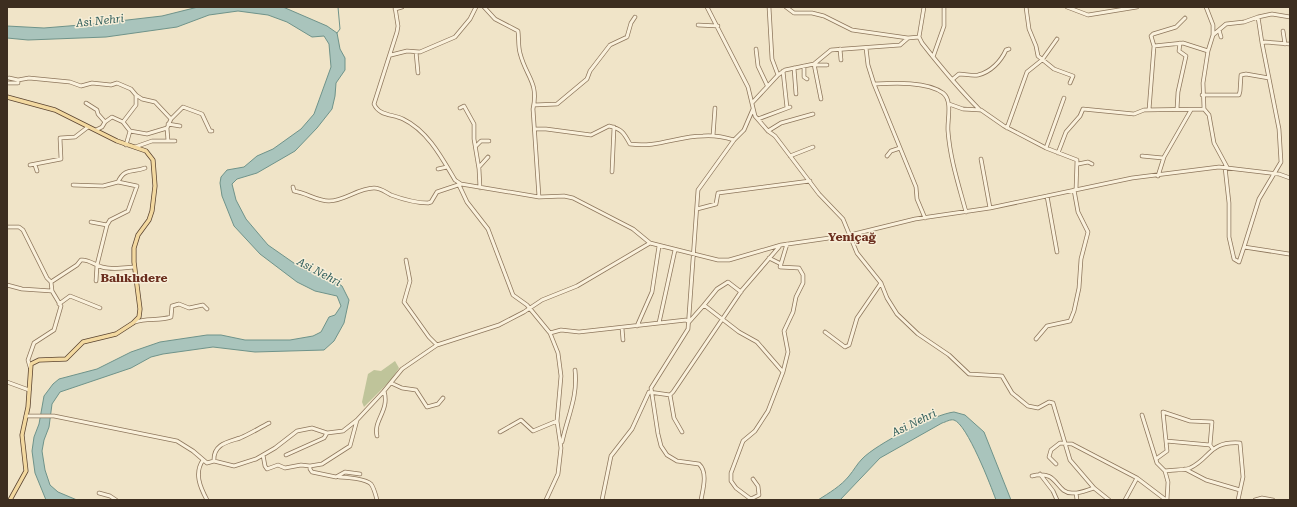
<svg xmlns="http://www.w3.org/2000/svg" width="1297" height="507" font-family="'Roboto Serif',serif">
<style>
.cemetery{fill:#bfc49a}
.water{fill:#a9c4bc;stroke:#6f938a}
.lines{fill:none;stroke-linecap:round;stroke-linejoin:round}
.stream{stroke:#6f938a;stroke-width:1}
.minor-casing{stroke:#8d765c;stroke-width:4.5}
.major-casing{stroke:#5b4430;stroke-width:5}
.minor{stroke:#faf1dc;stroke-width:3}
.major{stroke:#f3d9a0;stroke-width:3.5}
.labels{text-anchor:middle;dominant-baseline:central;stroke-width:3;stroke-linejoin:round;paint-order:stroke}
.water-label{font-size:11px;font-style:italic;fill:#2f5d5a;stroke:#f7eed8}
.quarter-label{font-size:12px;font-weight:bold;fill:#6b2e1e;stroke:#f7eed8}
</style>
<rect width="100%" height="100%" fill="#f0e4c8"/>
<path class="cemetery" d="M 395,361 L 399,368 L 391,380 L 364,407 L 362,402 L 368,374 L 374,370 L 381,371 Z"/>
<path class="water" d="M 198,7 L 283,7 L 327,26 L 337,33 L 340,49 L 345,58 L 345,70 L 336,83 L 335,96 L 332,109 L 317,128 L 295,151 L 257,173 L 237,179 L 232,184 L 236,200 L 246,219 L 268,245 L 301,268 L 331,279 L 342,286 L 349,300 L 344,323 L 334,341 L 324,350 L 255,352 L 213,347 L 163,354 L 151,357 L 131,368 L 60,392 L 52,404 L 49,427 L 44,440 L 42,451 L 45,470 L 50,485 L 58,492 L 77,500 L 46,500 L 35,473 L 32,451 L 34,437 L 39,424 L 44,396 L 53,384 L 59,379 L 97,369 L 131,352 L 160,342 L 207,335 L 221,335 L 245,340 L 290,340 L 313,336 L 321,332 L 329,317 L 335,315 L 341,306 L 337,296 L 315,291 L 297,282 L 260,254 L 234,226 L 222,196 L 220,183 L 221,177 L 227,170 L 244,167 L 257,156 L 273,149 L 301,129 L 314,114 L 331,67 L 329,44 L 324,36 L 312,37 L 287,22 L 268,15 L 238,11 L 209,15 L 177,27 L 106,37 L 28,40 L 7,38 L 7,26 L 44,28 L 93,24 L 162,16 Z
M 954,412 L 965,415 L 984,432 L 1011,500 L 996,500 C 991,486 967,424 954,420 C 950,419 946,422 942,423 L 880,458 L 840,500 L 818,500 C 829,493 841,486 849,476 C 854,470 857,464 862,459 C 876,444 935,414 954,412 Z"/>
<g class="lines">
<path class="stream" d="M 337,33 L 340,29 L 338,7"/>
<g class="minor-casing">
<path id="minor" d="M 395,7 L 398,26 L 397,32 L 374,104 C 379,116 393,114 403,119 C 428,131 442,158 455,180 L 461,184 L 539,197 L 564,196 L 573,198 L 633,229 L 650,243 L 718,260 L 729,260 L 781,245 L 850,235 L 915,219 L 990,208 L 1132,178 L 1219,167 L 1279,174 L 1290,178
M 484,7 L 495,19 L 518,31 C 519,38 518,46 520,53 C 526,77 539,82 533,109 L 539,197
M 707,7 L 748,87 L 755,116 L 768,131 L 775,136 L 819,194 L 843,219 L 857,253 L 881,283 L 887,298 L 897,314 L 918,334 L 949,355 L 969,374 L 1002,376 L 1012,393 L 1028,406 L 1038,408 L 1049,402 L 1053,403 L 1070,460 L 1094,488 L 1109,500
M 769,7 L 772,59 L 778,75
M 786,7 L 794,13 L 812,13 L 824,16 L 852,30 L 908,38
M 924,7 L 919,37 L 922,43 C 940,66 959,89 980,110
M 1026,7 L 1029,29 L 1036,46 L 1038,56 L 1054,69 L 1073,76 L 1070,83
M 1067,7 L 1088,15 L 1137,7
M 1206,7 L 1213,25 L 1213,35 L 1208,51 L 1203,83 L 1204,109 L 1209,115 L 1214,143 L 1227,167
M 395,9 L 402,7
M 1258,17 L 1262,43
M 698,25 L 718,26
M 1219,30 L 1221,37
M 1283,31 L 1285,44
M 1213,35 L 1226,24 L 1244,22 L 1258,17 L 1272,14 L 1290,17
M 1154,46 L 1183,43 L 1208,51
M 866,48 L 868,65 L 874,84 L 916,187 L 917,199 L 925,218
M 756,49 L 758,66 L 767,85
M 840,49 L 841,60
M 416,52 L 418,73
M 391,55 L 407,51 L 420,52 L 455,37 L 470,19 L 476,7
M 933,57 L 944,26 L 944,7
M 814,64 L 821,99
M 814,65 L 827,65
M 804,66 L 804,77 L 807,79
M 794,68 L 796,94
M 783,71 L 787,108
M 9,78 L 18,80 L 29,78 L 70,82 L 81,86 L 92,83 L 111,85 L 117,83 L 131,89 L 136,95 L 142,99 L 155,102 L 171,119
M 953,79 L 959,74 C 965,74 972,76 978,75 C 991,72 1001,61 1006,50 L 1009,49
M 7,83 L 18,83 L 18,80
M 874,84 C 893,83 927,81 943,93 C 953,101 947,120 948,131 C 950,159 959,186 966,212
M 1202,95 L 1239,95 L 1240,91 L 1241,75 L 1246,74 L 1269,78
M 86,103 L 97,110 L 98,114 L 105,122 L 102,127 L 96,130
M 752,103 L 778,75 L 785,70 L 814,64 L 831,50 L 900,45 L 908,38 L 919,37
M 949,104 L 963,109 L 981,110 L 1004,126 L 1046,148 L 1077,160 L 1076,190
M 534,105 L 557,104 L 587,79 L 590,71 L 610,45 L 627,37 L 631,23 L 635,17
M 460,108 L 464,106 L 474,124 L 474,139 L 479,169 L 480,188
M 1177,109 L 1178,92 L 1186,56 L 1179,51 L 1180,43
M 1149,110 L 1154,46 L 1151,36 L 1153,34 L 1176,27 L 1185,18
M 758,119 L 790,107
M 105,122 L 112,117 L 123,122 L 130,131
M 123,122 L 136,105 L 136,95
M 168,124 L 180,126
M 167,128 L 168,141
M 1007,128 L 1027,72 L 1042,60 L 1057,39
M 535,129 L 546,129 L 591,135 L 609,126 C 622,129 624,133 630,144 C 657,148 678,136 703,136 C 714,135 724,137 734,140
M 768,131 L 781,123 L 813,114
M 713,136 L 715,108
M 126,145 L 130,131 L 147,134 L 167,128 L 171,119 L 183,107 L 202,114 L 210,131 L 212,131
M 476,146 L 481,141 L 489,141
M 135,147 L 152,141 L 175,141
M 1046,148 L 1064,98
M 1058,153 L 1066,132 L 1080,116 L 1083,109 L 1134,114 L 1144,110 L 1204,109
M 790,156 L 813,147
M 887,156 L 891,151 L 900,148
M 1142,156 L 1163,158
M 981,159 L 990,208
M 1078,164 L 1088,162 L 1092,164
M 30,165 L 61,159 L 60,138 L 75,137 L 88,127
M 35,165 L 37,171
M 479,167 L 488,157
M 1225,167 L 1229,203 L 1229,237 L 1234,259 L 1239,262 L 1244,247
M 438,169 L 447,167
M 612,172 L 614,127
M 1158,176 L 1164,157 L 1191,110
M 73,185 L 103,186 L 118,182 C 125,167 133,173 145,168
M 459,185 L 467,202 L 488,229 L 513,295 L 527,305 L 550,333 L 558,353 L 561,376 L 557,421 L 561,448 L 558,474 L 546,500
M 293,187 L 294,191 C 307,193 317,201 329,201 C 345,201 358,188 374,188 C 381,188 385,192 391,195 C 402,199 417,203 428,203 L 431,202 L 437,192 L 461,184
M 1047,196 L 1057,252
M 697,209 L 716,204 L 718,193 L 810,181
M 91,222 L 107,225
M 7,227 L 19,227 L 23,230 L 47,278 L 51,282 L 52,291 L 61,306 L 54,330 L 34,343 L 28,360 L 30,367
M 1289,254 L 1244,247 L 1259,199 L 1281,162 L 1279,129 L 1262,43 L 1265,42 L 1290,44
M 769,258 L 781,264
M 406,260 L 410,281 L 404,302 L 429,337 L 437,345
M 96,281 L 97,265 L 107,225 L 110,220 L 128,211 L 137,186 L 118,182
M 51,282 L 77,265 L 81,260 C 89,259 94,265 102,267 C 112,270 123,268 134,267
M 7,285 L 22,289 L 52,291
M 59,304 L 70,296 L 100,308
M 704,305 L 717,289 L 728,282 L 741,292
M 135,322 C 147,318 159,321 171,317 L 172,306 L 179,304 L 189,308 L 203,305 L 207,309
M 659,323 L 675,250
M 637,326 L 652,292 L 659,246
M 622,328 L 623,340
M 825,332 L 845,347 L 849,345 L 857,318 L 881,283
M 550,333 L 561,330 L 579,332 L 686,320 L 689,322 L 704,305 L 739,332 L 757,342 L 783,372 L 768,411 L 755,431 L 743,441 L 731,473 L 731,481 L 736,488 L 752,500
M 1036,339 L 1047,326 L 1070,321 L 1074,311 L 1079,288 L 1081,259 L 1088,232 L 1078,212 L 1074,190
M 783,372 L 788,352 L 784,331 L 793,312 L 796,297 L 803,283 L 803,275 L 799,268 L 780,267 L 787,244
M 7,382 L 29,390
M 391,383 L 402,388 L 416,390 L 427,407 L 438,404 L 443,398
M 670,395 L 674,418 L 682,432
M 1142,415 L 1157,463 L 1165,471
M 26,416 L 54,416 L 177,441 L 193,451 L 207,463 L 214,461 L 234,466 L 256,459 L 275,448 L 297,431 L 312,428 L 327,433 L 343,431 L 357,420 L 384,391 L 402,369 L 437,345 L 499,325 L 524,312 L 542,300 L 577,286 L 650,243
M 357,420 L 350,446 L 322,464 L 310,466 L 310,469 L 312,472 L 336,477 L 345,472 L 360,474
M 500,432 L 521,420 L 533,431 L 557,421
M 377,436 C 373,420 390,411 384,391
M 1166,441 L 1210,445
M 562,442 C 568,415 578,397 575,370
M 263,455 L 265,466 L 267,469 L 278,465 L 285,468 L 301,465 L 310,466
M 286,455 L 324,438 L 327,433
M 1156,459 L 1167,451 L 1163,412 L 1190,421 L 1212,422 L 1210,445 L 1213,449
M 203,460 C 194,473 200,487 207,500
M 214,461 C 213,444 228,442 240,438 C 250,434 259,428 269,423
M 1056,464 L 1049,457 L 1051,450 L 1060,443 L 1072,444 L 1137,478 L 1166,500
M 1185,469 L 1206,480 L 1240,490
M 1040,474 L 1053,491 L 1057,500
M 1032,476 C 1059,469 1055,493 1072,493 C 1079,494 1087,490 1094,488
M 339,477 C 347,477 366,479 371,484 C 374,488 376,496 377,500
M 99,493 L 110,496 L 116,500
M 1076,493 L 1077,500
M 602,500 L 611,456 L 632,429 L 649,392 L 670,395 L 673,392 L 742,290 L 779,247
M 701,500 C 703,489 708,472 699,464 L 677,461 L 667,455 L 661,446 L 658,434 L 651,388 L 688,329 L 698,190 L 734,140 L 744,130 L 753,109
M 749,500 L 759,495 L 758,486 L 753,479
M 1125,500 L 1137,478
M 1167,500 L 1168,482 L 1165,471 C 1173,469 1183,471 1190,468 C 1211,458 1209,441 1240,443 L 1243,477 L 1238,500
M 1255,500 L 1262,498 L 1273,500"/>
</g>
<g class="major-casing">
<path id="major" d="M 7,97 L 55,110 L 117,141 L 146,151 L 153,160 L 155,186 L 152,211 L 149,220 L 138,235 L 134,248 L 134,262 L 140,309 L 139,317 L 133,323 L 116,334 L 83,342 L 66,359 L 39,360 L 31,364 L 28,407 L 22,435 L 26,471 L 10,500"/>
</g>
<use href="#minor" class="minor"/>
<use href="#major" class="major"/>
</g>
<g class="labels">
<g class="water-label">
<text transform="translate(100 21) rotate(-6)">Asi Nehri</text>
<text transform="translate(319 272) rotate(28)">Asi Nehri</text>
<text transform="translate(914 423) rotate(-26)">Asi Nehri</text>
</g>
<g class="quarter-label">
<text x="852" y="237">Yeniçağ</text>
<text x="134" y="278">Balıklıdere</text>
</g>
</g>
<rect width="1297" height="507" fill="none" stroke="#3d2e20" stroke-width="16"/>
</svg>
